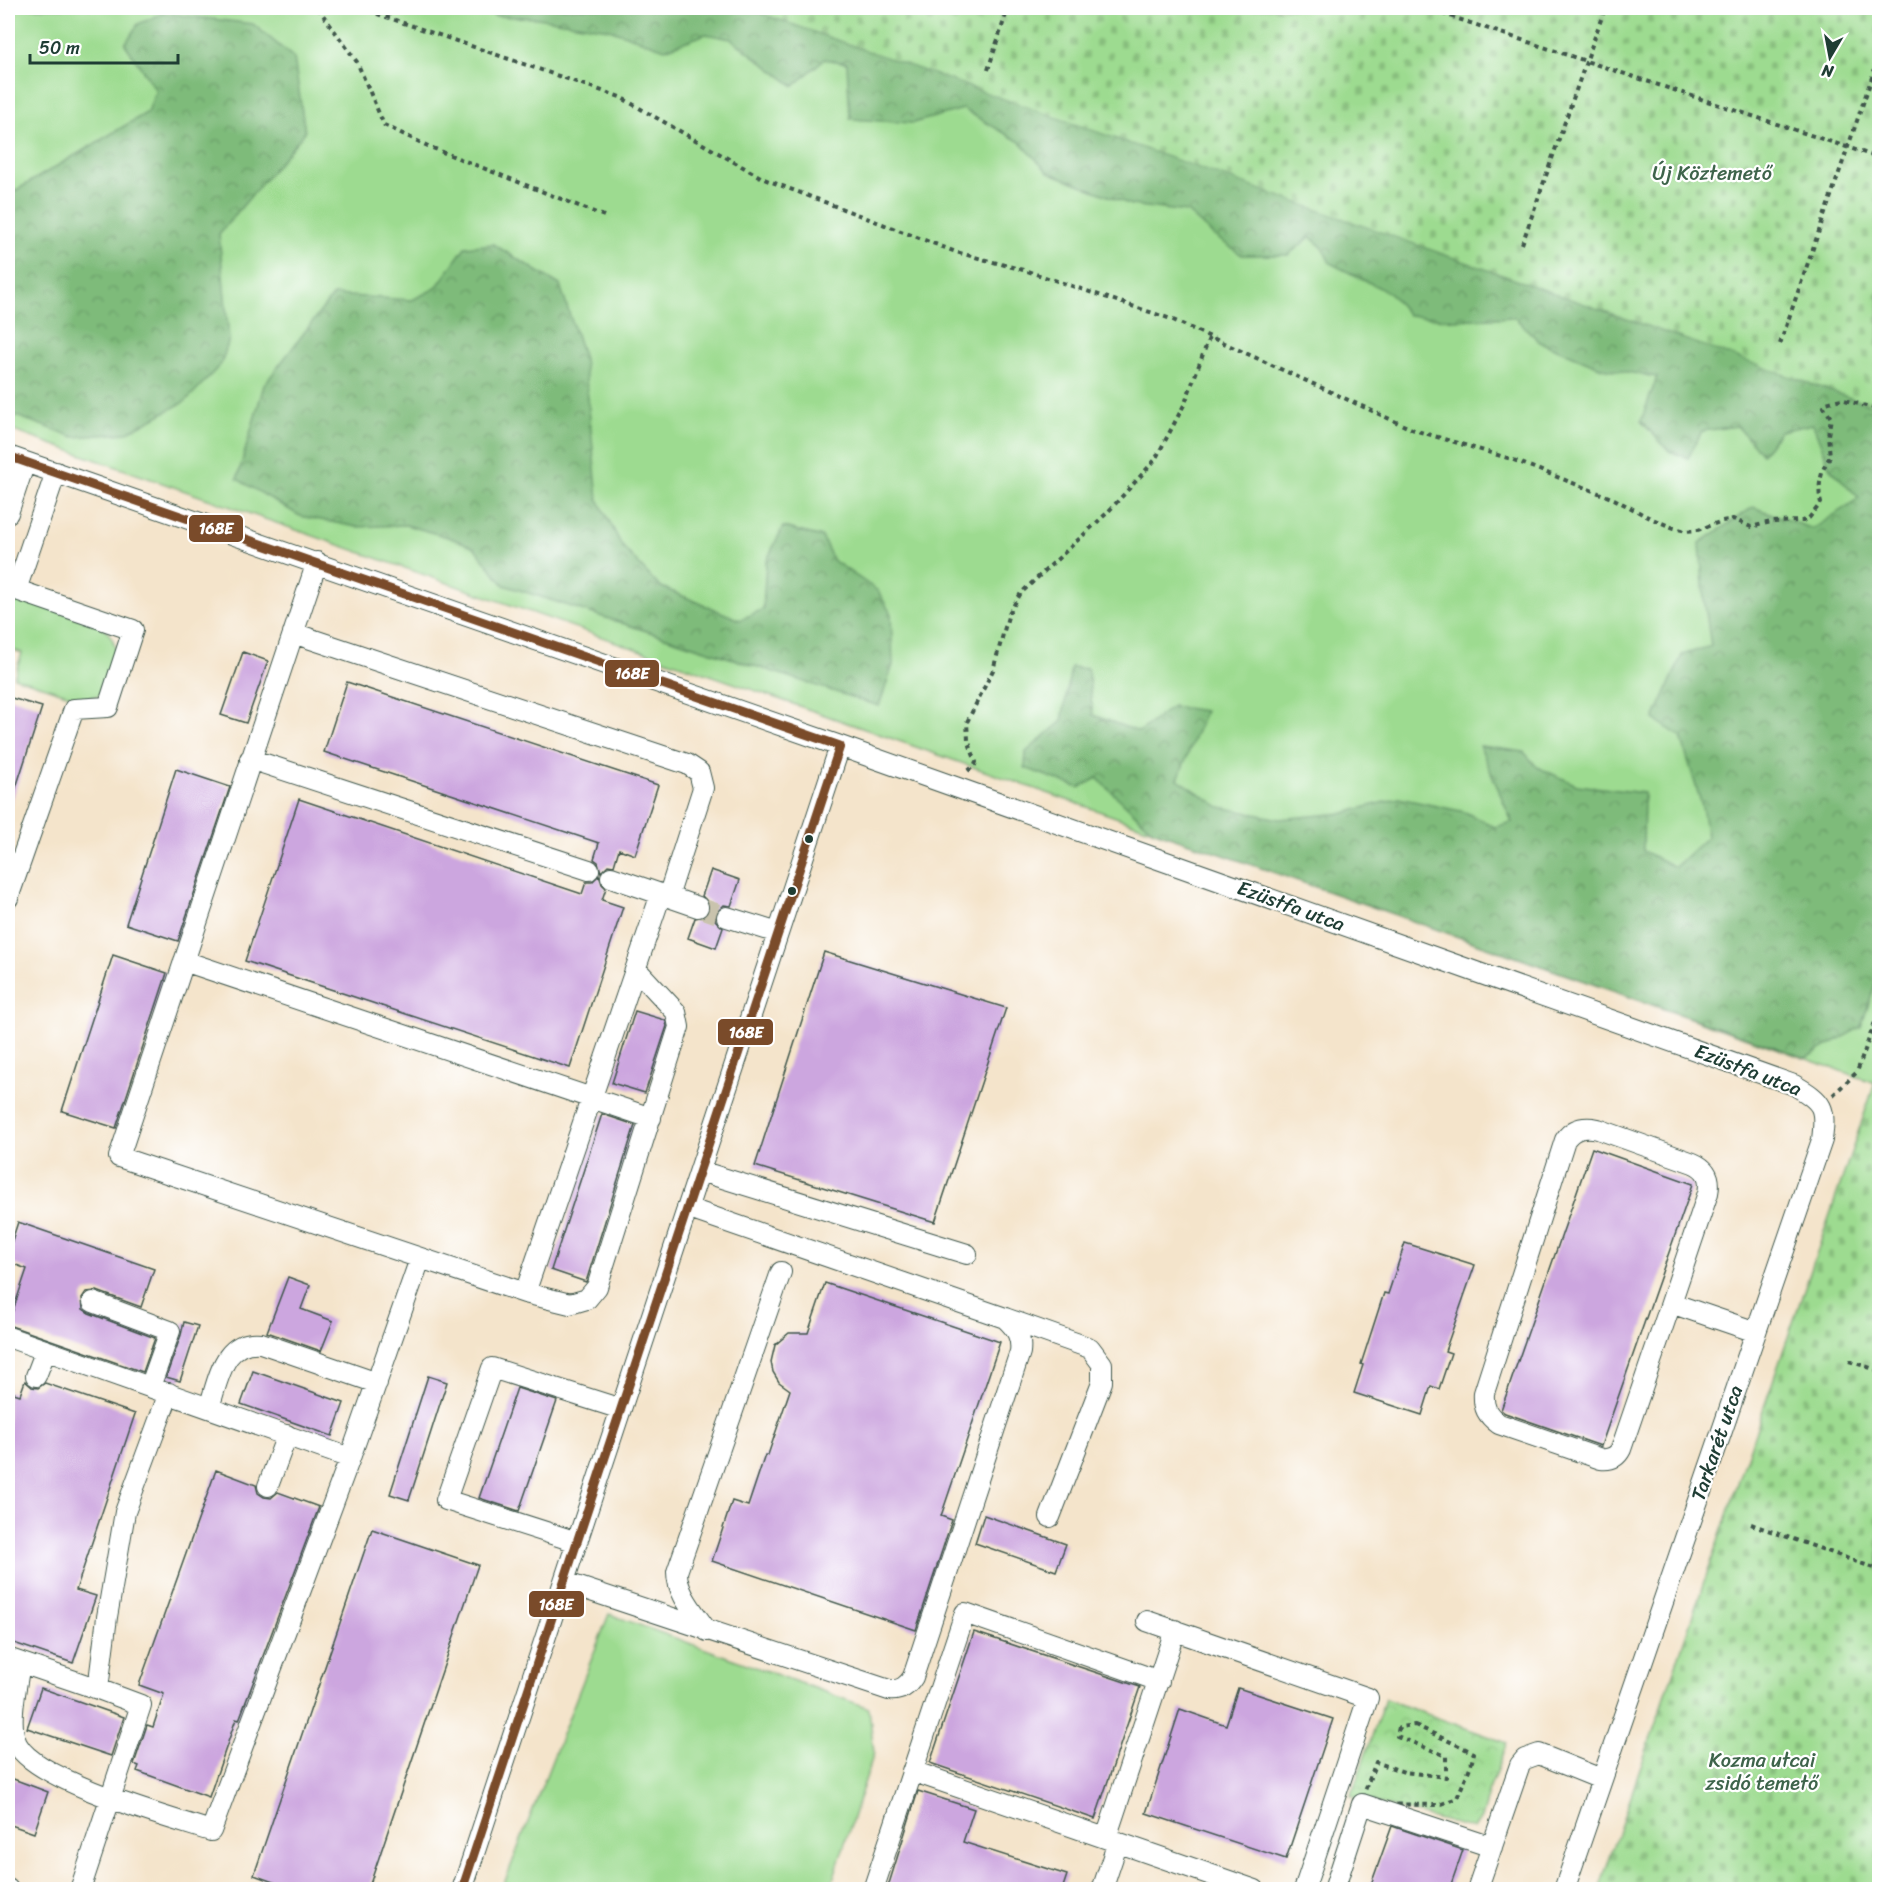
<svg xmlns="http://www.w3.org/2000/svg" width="1887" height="1897" font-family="Sriracha,sans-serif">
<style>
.green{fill:#9ddb90;stroke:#5e8c62;stroke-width:1.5}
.forest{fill:url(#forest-crowns);stroke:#4e7c57;stroke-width:1.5}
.cemetery{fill:url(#cemetery-stones);stroke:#5e8c62;stroke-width:1.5}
.park{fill:url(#park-crowns);stroke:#5e8c62;stroke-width:1.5}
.building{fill:#cca6df}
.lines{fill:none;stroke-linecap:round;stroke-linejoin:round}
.minor-tunnel{stroke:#c9c3ad;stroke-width:20;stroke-dasharray:20 10;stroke-linecap:butt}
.minor-casing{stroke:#3f564b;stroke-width:22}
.path{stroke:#3f564b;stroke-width:4;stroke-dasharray:4.5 4.5;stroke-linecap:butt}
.minor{stroke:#fff;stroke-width:20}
.bus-1-casing{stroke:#fff;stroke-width:14}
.bus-1{stroke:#7a4b2a;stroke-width:9}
.bus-dot{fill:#1f3d34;stroke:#fff;stroke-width:2}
.labels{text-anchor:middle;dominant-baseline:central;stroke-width:4.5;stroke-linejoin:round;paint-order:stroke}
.park-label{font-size:20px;fill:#3e644b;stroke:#fff}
.street-label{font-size:20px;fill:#1f3d34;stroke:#fff}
.line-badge{stroke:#fff;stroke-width:2}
.badge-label{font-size:16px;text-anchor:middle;font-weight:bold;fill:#fff}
</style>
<defs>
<pattern id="forest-crowns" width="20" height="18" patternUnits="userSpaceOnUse" patternTransform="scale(1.5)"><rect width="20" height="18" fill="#7ebb7a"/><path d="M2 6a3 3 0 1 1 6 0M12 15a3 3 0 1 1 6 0" fill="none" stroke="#679965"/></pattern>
<pattern id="cemetery-stones" width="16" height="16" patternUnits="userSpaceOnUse" patternTransform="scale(1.5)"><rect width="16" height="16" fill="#9ddb90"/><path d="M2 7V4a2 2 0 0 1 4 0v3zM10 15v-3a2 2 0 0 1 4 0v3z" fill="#87bd7d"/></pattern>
<pattern id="park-crowns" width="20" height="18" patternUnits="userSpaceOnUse" patternTransform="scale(1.5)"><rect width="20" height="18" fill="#9ddb90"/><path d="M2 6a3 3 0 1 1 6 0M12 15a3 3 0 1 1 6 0" fill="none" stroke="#87bd7d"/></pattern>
</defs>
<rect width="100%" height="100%" fill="#fff"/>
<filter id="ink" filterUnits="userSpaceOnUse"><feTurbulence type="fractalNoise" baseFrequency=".0167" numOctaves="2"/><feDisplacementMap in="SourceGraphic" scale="12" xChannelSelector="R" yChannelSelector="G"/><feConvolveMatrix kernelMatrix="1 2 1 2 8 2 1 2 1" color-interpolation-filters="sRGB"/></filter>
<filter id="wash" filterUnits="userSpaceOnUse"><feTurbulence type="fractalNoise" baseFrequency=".008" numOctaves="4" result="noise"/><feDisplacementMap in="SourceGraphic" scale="24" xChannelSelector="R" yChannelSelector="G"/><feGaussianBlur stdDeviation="1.35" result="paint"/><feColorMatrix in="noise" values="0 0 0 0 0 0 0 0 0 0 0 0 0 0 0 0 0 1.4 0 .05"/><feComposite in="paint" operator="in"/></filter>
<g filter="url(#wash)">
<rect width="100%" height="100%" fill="#f4e4cb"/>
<path class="green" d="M 8,8 L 746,8 L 1879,408 L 1880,1070 L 1875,1083 L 8,429 Z
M 8,593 L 103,627 C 126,649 113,669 104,695 L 82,699 L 14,677 L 22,653 L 8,648 Z
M 609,1614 L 869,1708 L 874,1753 L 830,1889 L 502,1889 Z"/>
<path class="forest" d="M 480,8 L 758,8 L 1879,407 L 1880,970 L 1861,1027 L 1806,1058 L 1152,830 L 1097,778 L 1079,788 L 1025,768 L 1026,752 L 1062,721 L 1071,667 L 1088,669 L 1093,715 L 1139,732 L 1173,706 L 1205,711 L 1178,779 L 1220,807 L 1279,819 L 1344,813 L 1399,798 L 1465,812 L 1495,827 L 1512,822 L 1480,746 L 1524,752 L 1537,767 L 1577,785 L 1644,793 L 1643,851 L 1675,867 L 1707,837 L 1702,806 L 1681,737 L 1654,719 L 1682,655 L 1711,646 L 1704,599 L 1700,543 L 1753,507 L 1813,529 L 1859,498 L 1830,468 L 1813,424 L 1780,431 L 1762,454 L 1737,426 L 1702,431 L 1688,458 L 1669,451 L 1641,421 L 1657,377 L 1602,368 L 1540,342 L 1514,317 L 1454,320 L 1408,315 L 1390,293 L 1330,263 L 1322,247 L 1310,237 L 1288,255 L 1242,255 L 1214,236 L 1187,212 L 1131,205 L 1048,172 L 1020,142 L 963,109 L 913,123 L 850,119 L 847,63 L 824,59 L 794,86 L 731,39 L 706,34 L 665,49 L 609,29 L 537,18 L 495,16 Z
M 163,13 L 253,24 L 294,58 L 305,132 L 219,234 L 229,340 L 221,364 L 186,401 L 126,433 L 74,437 L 8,413 L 8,195 L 148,112 L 156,90 L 125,44 L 138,24 Z
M 493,244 L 560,285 L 584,359 L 598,499 L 622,546 L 659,586 L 740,620 L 763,609 L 766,562 L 783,527 L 822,537 L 833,560 L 878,591 L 891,614 L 893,665 L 879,706 L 504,585 L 474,547 L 451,538 L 406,525 L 357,527 L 300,516 L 237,479 L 264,385 L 333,295 L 412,300 L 436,288 L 465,247 Z"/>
<path class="cemetery" d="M 746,8 L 1879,8 L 1879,408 Z
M 1879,1070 L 1879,1889 L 1599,1889 L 1875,1083 Z"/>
<path class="park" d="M 1385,1699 L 1507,1743 L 1488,1793 L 1481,1818 L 1474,1829 L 1351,1796 Z"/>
<g id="blocks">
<path class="building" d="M 243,652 L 268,661 L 246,723 L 221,715 Z
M 347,682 L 658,785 L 635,855 L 619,849 L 614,866 L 608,865 L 601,872 L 598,862 L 594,859 L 599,843 L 324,752 Z
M 8,697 L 42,707 L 11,803 L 8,802 Z
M 176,769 L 230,787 L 178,941 L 126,924 Z
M 299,799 L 582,894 L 586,882 L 592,882 L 599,875 L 602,884 L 606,888 L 602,900 L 623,907 L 570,1068 L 245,961 Z
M 711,870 L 740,880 L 731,906 L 724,905 L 716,913 L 715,920 L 723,928 L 716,948 L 688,938 L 695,918 L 705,916 L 709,911 L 710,904 L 702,896 Z
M 824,952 L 1006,1008 L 935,1222 L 755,1166 Z
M 113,955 L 167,973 L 116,1128 L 62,1111 Z
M 635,1011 L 665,1020 L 667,1026 L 645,1093 L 612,1083 Z
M 602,1114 L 635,1125 L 586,1282 L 551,1270 Z
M 1592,1148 L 1693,1184 L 1601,1446 L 1505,1413 L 1501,1410 Z
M 18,1222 L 154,1269 L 141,1307 L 97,1291 L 86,1292 L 82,1298 L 83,1309 L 89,1313 L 155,1338 L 143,1372 L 8,1325 L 27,1269 L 8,1262 L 8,1253 Z
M 1405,1243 L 1475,1265 L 1445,1351 L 1451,1353 L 1439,1389 L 1431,1386 L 1422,1415 L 1354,1393 L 1363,1365 L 1361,1364 L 1384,1293 L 1388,1294 Z
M 288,1277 L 310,1285 L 301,1309 L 333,1321 L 321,1351 L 267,1332 Z
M 825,1283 L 1000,1342 L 941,1516 L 952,1520 L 916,1630 L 712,1561 L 732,1501 L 748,1506 L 765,1455 L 768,1455 L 790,1390 L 779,1382 L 773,1372 L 771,1362 L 775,1345 L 789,1333 L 808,1333 Z
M 184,1322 L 198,1326 L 180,1381 L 166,1377 L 181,1335 Z
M 253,1371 L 344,1403 L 332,1436 L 241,1404 Z
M 428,1376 L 447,1382 L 409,1500 L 390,1494 Z
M 25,1381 L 32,1387 L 38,1388 L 45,1383 L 135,1414 L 76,1590 L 96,1596 L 73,1663 L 8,1641 L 8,1391 L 20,1395 Z
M 517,1388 L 557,1401 L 519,1511 L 479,1498 Z
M 216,1470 L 256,1485 L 258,1493 L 264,1497 L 271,1498 L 278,1492 L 319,1507 L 239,1720 L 236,1719 L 209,1797 L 137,1771 L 139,1766 L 134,1764 L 147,1725 L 153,1727 L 164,1694 L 139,1685 Z
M 984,1515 L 1066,1544 L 1056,1571 L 975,1543 Z
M 372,1529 L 478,1565 L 368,1890 L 295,1890 L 254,1875 Z
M 974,1632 L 1140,1687 L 1095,1819 L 930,1763 Z
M 41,1688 L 124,1717 L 111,1756 L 27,1728 Z
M 1238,1688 L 1333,1719 L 1286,1859 L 1146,1813 L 1180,1709 L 1226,1725 Z
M 8,1777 L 48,1792 L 34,1833 L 8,1824 Z
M 918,1791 L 974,1809 L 963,1842 L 1067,1875 L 1062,1890 L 887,1890 Z
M 1392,1826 L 1463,1850 L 1449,1890 L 1369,1890 Z"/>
</g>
</g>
<g filter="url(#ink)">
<use href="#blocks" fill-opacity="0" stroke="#3f564b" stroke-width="1.5"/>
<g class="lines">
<path class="minor-tunnel" d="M 698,907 L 727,917"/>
<g class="minor-casing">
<path id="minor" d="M 8,456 L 840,746 L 1794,1085 C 1824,1102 1826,1108 1822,1140 L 1564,1890
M 8,513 L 25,462
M 317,562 L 119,1157 L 525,1293 L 661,894
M 8,587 L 133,630 L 108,707 L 74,709 L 8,898
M 16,590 L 56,472
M 293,633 L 687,764 L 699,772 L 703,788 L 668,897
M 250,759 L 589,870
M 611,877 L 698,907
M 727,917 L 778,933
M 184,961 L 651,1118
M 700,1171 L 967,1254
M 525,1293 L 570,1304 L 587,1299 L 597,1287 L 679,1027 L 676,1012 L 636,969
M 93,1302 L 170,1331 L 150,1387
M 1671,1303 L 1708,1193 C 1711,1178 1707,1169 1693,1163 L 1598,1129 C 1584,1126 1573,1128 1565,1140 L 1484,1393 C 1483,1408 1487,1415 1499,1424 L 1601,1459 C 1610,1460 1617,1457 1621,1449 L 1671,1303 L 1756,1332
M 1005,1318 L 1090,1348 L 1102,1364 L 1102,1382 L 1050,1517
M 8,1337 L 350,1458
M 36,1376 L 46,1350
M 209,1407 C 219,1379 223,1339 261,1343 L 377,1383
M 268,1486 L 287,1435
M 577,1542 L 446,1500 L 492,1368 L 621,1409
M 564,1582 L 889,1690 C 900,1691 907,1687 913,1677 L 1020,1352 C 1022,1337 1016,1328 1005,1318 L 687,1208
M 1147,1621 L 1368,1698 L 1304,1890
M 707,1631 C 695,1613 677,1594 677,1572 L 781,1272
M 10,1659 L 98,1689
M 20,1663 C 17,1685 7,1724 17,1744 C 36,1781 170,1818 211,1831 L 350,1458 L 420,1259
M 912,1771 L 1255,1890
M 1106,1838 L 1175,1630
M 8,1889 L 8,1890
M 80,1890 L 141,1705 L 98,1689 L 107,1617 L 125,1512 L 169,1393
M 462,1890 L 840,746
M 873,1890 L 965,1613 L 1159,1681
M 1102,1890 L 1118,1842
M 1334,1890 L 1362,1804 L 1492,1847
M 1477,1890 L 1520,1765 L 1525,1759 L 1539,1754 L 1601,1779"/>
</g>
<path class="path" d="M 318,8 L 357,62 L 384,125 L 430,147 L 604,216
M 360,8 L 620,97 L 764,179 L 956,252 L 1027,271 L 1171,319 L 1414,430 L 1511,459 L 1614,499 L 1650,518 L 1674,528 L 1686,531 L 1698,530 L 1722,521 L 1733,519 L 1751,527 L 1771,522 L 1803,521 L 1809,518 L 1821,503 C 1817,488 1821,469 1830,457 L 1828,435 L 1831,418 L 1824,407 L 1826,403 L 1841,399 L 1880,410
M 1425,8 L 1880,158
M 8,17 L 11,8
M 988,70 L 1008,8
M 1522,244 L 1605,8
M 1780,344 L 1880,54
M 968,771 L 975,765 L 976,762 L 968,740 L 967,722 L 993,670 L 1009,613 L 1021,593 L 1107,513 L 1155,460 L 1185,403 L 1209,338
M 1833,1095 L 1857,1072 L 1880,1008
M 1849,1361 L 1880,1371
M 1751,1524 L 1880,1570
M 1415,1725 L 1474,1753 L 1471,1765 L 1457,1798 L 1439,1805 L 1362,1804 L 1364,1793 L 1376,1762 L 1404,1772 L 1446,1777 L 1446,1756 L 1397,1736 L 1399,1727 Z"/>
<use href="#minor" class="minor"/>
<g class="bus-1-casing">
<path id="bus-1" d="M 8,456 L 840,746
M 462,1890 L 840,746"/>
</g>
<use href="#bus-1" class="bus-1"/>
</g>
</g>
<g class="bus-dot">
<circle cx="809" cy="839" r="5"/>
<circle cx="792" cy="891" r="5"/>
</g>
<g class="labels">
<g class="park-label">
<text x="1712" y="173">Új Köztemető</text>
<text x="1762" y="1760">Kozma utcai<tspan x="1762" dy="23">zsidó temető</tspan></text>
</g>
<g class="street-label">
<text transform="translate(1291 906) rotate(20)">Ezüstfa utca</text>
<text transform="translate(1748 1070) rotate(21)">Ezüstfa utca</text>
<text transform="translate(1717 1443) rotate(-71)">Tarkarét utca</text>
</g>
</g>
<g class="line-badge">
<rect x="188" y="514" width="56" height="29" rx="6" fill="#7a4b2a"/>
<rect x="604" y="659" width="56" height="29" rx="6" fill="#7a4b2a"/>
<rect x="717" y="1018" width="57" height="28" rx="6" fill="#7a4b2a"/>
<rect x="528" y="1590" width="57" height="28" rx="6" fill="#7a4b2a"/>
</g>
<g class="badge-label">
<text x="216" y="534">168E</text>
<text x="632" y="679">168E</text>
<text x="746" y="1038">168E</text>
<text x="556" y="1610">168E</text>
</g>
<rect width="1887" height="1897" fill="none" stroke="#fff" stroke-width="30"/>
<g transform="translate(1830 57) rotate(190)" stroke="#ffffff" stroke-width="4.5" paint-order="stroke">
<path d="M0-4.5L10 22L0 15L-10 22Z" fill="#1f3d34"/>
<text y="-9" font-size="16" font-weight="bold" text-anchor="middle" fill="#1f3d34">N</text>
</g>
<path d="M30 54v9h148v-9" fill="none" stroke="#1f3d34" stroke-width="3"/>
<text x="39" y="54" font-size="18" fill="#1f3d34" stroke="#ffffff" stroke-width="4.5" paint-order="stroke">50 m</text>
</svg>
